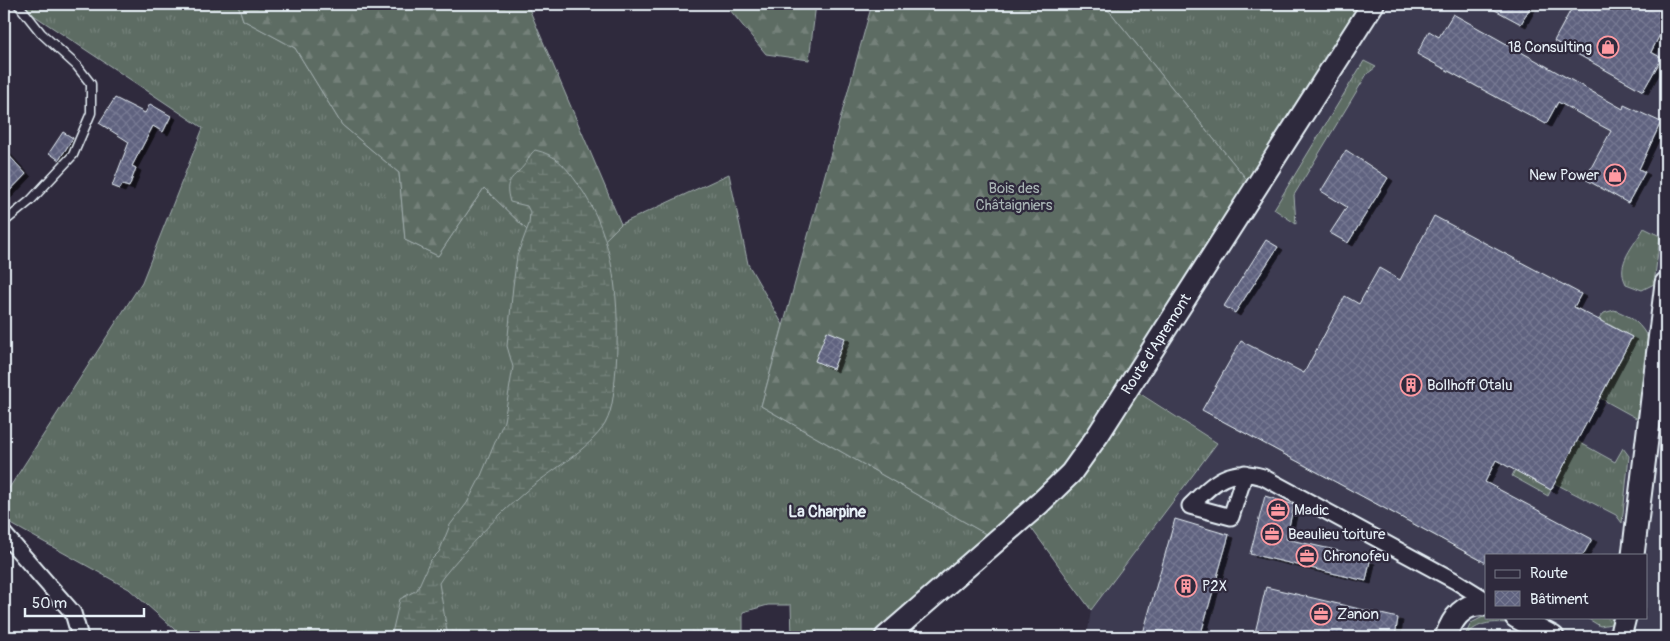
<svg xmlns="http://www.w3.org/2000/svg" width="1670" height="641" font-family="Pangolin,sans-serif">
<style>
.built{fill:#3d3b51;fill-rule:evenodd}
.grass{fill:url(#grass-tufts);stroke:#a2aeae}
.forest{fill:url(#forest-firs);stroke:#a2aeae}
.wetland{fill:url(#wetland-marsh);stroke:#a2aeae}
.building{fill:url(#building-cross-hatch);stroke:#e8f1f8;filter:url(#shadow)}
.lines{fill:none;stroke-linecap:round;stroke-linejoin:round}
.lane-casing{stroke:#e8f1f8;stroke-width:11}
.street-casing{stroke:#e8f1f8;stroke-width:19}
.secondary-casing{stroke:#e8f1f8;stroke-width:25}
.lane{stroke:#2f2a3d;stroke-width:8}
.street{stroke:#2f2a3d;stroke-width:15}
.secondary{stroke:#2f2a3d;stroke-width:21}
.labels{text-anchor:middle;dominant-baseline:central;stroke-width:4.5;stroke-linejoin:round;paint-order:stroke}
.poi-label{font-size:15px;fill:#e8f1f8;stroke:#2f2a3d;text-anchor:start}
.park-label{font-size:15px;fill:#a9b5b5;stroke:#2f2a3d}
.street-label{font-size:15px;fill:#e8f1f8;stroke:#2f2a3d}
.neighbourhood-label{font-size:16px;font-weight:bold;fill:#e8f1f8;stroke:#2f2a3d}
</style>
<defs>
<pattern id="grass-tufts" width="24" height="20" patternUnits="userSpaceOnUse" patternTransform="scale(1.25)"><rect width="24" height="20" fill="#5d6c63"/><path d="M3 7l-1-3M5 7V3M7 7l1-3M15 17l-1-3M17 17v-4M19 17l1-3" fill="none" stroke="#74817a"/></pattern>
<pattern id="forest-firs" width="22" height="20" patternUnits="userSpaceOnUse" patternTransform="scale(1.25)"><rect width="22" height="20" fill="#5d6c63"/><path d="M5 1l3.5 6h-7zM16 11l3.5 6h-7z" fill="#74817a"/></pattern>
<pattern id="wetland-marsh" width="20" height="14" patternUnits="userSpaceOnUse" patternTransform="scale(1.25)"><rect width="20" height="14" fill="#5d6c63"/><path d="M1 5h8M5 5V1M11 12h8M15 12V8" fill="none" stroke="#74817a"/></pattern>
<pattern id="building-cross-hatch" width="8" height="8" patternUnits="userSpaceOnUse" patternTransform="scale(1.25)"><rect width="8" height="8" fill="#5f627f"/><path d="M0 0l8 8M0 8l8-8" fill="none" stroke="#767992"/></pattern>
<filter id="shadow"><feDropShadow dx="5" dy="3" stdDeviation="0" flood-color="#0009"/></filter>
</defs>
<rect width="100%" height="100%" fill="#2f2a3d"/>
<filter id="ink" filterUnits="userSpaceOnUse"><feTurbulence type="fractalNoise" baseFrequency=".02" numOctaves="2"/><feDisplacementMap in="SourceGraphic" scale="10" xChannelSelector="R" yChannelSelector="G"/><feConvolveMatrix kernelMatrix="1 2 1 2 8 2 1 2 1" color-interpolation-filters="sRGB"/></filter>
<g filter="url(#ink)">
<path class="built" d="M 1385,4 L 1666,4 L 1666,637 L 1087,637 L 1091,610 L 1217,443 L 1135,389 ZM 1486,555 L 1646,555 L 1646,617 L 1486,617 Z"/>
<path class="grass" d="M 17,4 L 238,4 L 243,20 L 295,48 L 342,125 L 399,173 L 405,240 L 438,256 L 484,188 L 571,273 L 621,224 L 729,174 L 748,264 L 783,325 L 761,406 L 991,537 L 876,637 L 792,637 L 791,605 L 768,605 L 743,612 L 743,637 L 183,637 L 129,589 L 4,520 L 4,496 L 142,282 L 203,128 Z
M 1100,4 L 1360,4 L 1248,181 L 1111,13 Z
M 1364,61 L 1376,67 L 1367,74 L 1294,195 L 1296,224 L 1274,209 Z
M 1644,228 L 1660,236 L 1654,284 L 1642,290 L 1626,284 C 1615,263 1634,246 1644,228 Z
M 1614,310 C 1630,315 1643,325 1649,341 L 1638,419 L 1600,398 L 1632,337 L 1599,319 L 1604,313 Z
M 1136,391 L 1217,443 L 1091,610 L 1029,525 Z
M 1577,441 L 1615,462 L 1623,448 L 1629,456 L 1622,523 L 1616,515 L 1554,483 Z
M 1515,470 L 1551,490 L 1548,496 L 1512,476 Z
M 1485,616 L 1508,623 C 1490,622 1479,622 1465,636 L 1471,623 Z
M 1585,617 L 1612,617 L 1611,624 L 1600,626 Z"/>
<path class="forest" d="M 238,4 L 527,4 L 621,224 L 571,273 L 484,188 L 438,256 L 405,240 L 399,173 L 342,125 L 295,48 L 243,20 Z
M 725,4 L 816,4 L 809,60 L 766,54 Z
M 872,4 L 1100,4 L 1111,13 L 1248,181 L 1069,460 L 1047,487 L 991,537 L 761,406 Z"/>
<path class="wetland" d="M 535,150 C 557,155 565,166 578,184 C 616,238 620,304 616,368 C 614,386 614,408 605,424 C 590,449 547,473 525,492 C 495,518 468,546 443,577 L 439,583 L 448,637 L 391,637 L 400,599 L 417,590 L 430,561 L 439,552 L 450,525 L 467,503 L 480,478 L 504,421 L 513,367 L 507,346 L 513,286 L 517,256 L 529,224 L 530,212 L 527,206 L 510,202 C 503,178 513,180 526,163 C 529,158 530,154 535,150 Z"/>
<path class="building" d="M 1484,4 L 1532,4 L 1521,24 Z
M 1574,4 L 1663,4 L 1659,12 L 1666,16 L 1666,23 L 1651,52 L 1662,58 L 1643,91 L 1554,41 Z
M 1453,14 L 1623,109 L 1624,105 L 1661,122 L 1639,169 L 1645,172 L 1628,203 L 1585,179 L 1611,131 L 1558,102 L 1546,124 L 1417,54 L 1429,31 L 1439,37 Z
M 115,98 L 145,113 L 150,104 L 171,116 L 163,132 L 153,126 L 132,166 L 136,168 L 129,187 L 122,185 L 120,189 L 112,186 L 129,142 L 99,123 Z
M 63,132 L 73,138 L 59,160 L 49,153 Z
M 4,150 L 26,174 L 4,197 Z
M 1346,150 L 1388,178 L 1348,243 L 1330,233 L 1347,207 L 1321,191 Z
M 1434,216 L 1581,294 L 1574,307 L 1632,337 L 1551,490 L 1496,460 L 1485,482 L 1592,539 L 1583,555 L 1486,555 L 1486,563 L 1202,410 L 1241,341 L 1304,373 L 1345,296 L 1359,304 L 1379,268 L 1400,280 Z
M 1266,240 L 1278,247 L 1235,313 L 1224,306 Z
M 827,331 L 845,338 L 833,369 L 815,361 Z
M 1265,496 L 1294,505 L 1286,539 L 1362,556 L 1361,559 L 1370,561 L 1366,581 L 1250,554 Z
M 1175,519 L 1229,535 L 1200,637 L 1142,637 Z
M 1266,587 L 1398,618 L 1395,637 L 1254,637 Z"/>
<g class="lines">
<g class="lane-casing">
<path id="lane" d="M 4,222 L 31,200 L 73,155 L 91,113 L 91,84 L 77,66 L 41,33 L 18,4"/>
</g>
<g class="street-casing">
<path id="street" d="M 1245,473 L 1231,517 L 1190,506 C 1213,483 1229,466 1263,477 L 1457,582 L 1486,600
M 4,534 L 73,613 L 80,637"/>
</g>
<g class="secondary-casing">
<g id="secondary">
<path d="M 1633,555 L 1666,283"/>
<path d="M 1516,617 L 1553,637"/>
<path id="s1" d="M 886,637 L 1040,503 L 1071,473 L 1098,435 L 1373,4"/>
<path d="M 1446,637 C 1452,618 1464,602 1486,605"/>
<path d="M 1620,637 L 1625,617"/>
</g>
</g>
<use href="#lane" class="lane"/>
<use href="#street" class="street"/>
<use href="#secondary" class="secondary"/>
</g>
</g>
<defs>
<g id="shop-ring" transform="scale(1.125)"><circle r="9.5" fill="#2f2a3d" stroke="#ff9aa2" stroke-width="1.5"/><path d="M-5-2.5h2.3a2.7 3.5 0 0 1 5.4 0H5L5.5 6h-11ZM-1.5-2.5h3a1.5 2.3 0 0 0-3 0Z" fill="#ff9aa2"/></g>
<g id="building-ring" transform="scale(1.125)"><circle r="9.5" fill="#2f2a3d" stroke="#ff9aa2" stroke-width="1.5"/><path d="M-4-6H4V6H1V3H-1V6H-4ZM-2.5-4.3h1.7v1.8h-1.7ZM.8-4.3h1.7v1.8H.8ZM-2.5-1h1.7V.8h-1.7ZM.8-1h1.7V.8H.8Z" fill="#ff9aa2"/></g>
<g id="office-ring" transform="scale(1.125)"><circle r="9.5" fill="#2f2a3d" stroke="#ff9aa2" stroke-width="1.5"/><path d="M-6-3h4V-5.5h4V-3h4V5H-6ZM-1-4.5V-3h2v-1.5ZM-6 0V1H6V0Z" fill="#ff9aa2"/></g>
</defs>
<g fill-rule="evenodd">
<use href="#shop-ring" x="1608" y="47"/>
<use href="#shop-ring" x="1615" y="175"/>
<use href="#building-ring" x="1411" y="385"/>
<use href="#office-ring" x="1278" y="510"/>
<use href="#office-ring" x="1272" y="534"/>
<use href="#office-ring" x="1307" y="556"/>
<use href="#building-ring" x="1186" y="586"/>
<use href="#office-ring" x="1321" y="614"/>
</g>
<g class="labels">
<g class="poi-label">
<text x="1592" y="47" text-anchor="end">18 Consulting</text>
<text x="1599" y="175" text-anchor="end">New Power</text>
<text x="1427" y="385">Bollhoff Otalu</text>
<text x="1294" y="510">Madic</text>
<text x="1288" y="534">Beaulieu toiture</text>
<text x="1323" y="556">Chronofeu</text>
<text x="1202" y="586">P2X</text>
<text x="1337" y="614">Zanon</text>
</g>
<g class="park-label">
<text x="1014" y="188">Bois des<tspan x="1014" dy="17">Châtaigniers</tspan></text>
</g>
<g class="street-label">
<text stroke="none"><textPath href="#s1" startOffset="402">Route d'Apremont</textPath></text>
</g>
<g class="neighbourhood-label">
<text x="827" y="512">La Charpine</text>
</g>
</g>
<rect width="1670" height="641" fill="none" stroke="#2f2a3d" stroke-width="20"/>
<rect x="10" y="10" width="1650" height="621" fill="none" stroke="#e8f1f8" stroke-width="2" filter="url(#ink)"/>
<rect x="1485" y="554" width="162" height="65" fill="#2f2a3d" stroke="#797a88"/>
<rect x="1495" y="570" width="25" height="8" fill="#2f2a3d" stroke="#797a88"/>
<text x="1530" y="578" font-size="15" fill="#e8f1f8">Route</text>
<rect x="1495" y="591" width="25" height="15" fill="url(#building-cross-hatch)" stroke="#797a88"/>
<text x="1530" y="604" font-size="15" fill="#e8f1f8">Bâtiment</text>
<path d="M25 608v8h119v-8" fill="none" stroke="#e8f1f8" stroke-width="2.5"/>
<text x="32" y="608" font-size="15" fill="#e8f1f8" stroke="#2f2a3d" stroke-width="4" paint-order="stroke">50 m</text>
</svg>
